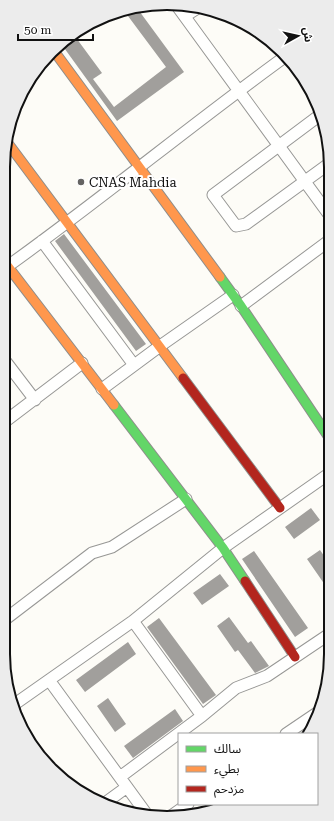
<svg xmlns="http://www.w3.org/2000/svg" width="334" height="821" font-family="'Roboto Serif','Noto Sans Arabic',serif">
<style>
.building{fill:#a19f9c}
.lines{fill:none;stroke-linecap:round;stroke-linejoin:round}
.street-casing{stroke:#979795;stroke-width:13}
.fast-casing{stroke:#8e8d8b;stroke-width:11}
.slow-casing{stroke:#8e8d8b;stroke-width:11}
.jam-casing{stroke:#8e8d8b;stroke-width:11}
.street{stroke:#fffffe;stroke-width:11}
.fast{stroke:#63d668;stroke-width:9}
.slow{stroke:#ff974d;stroke-width:9}
.jam{stroke:#b3261e;stroke-width:9}
.poi-dot{fill:#646362;stroke:#fff;stroke-width:1.5}
.labels{text-anchor:middle;dominant-baseline:central;stroke-width:4;stroke-linejoin:round;paint-order:stroke}
.poi-label{font-size:13px;fill:#111;stroke:#fff;text-anchor:start}
.rim{fill:none;stroke:#111;stroke-width:2}
</style>
<rect width="100%" height="100%" fill="#fdfcf7"/>
<path class="building" d="M 137,8 L 184,72 L 117,121 L 62,45 L 74,35 L 102,73 L 93,79 L 114,107 L 166,67 L 125,12 Z
M 64,234 L 146,344 L 136,351 L 55,241 Z
M 311,508 L 320,520 L 294,539 L 285,527 Z
M 320,550 L 331,566 L 331,581 L 325,585 L 307,559 Z
M 254,551 L 308,628 L 295,637 L 242,559 Z
M 220,574 L 229,586 L 202,605 L 193,593 Z
M 229,617 L 248,643 L 251,641 L 269,666 L 255,673 L 238,650 L 235,652 L 217,626 Z
M 159,618 L 216,695 L 203,704 L 147,627 Z
M 128,642 L 136,654 L 85,692 L 76,680 Z
M 108,698 L 126,724 L 115,732 L 97,706 Z
M 175,709 L 183,721 L 133,758 L 124,746 Z"/>
<g class="lines">
<g class="street-casing">
<path id="street" d="M 177,6 L 330,216
M 185,16 L 196,9
M 320,115 L 213,195 L 236,226 L 246,224 L 330,163
M 42,241 L 134,365
M 8,266 C 103,198 192,124 286,56
M 241,306 L 330,240
M 3,358 L 35,400
M 102,389 L 160,346 L 233,295
M 3,423 L 82,363
M 3,621 L 92,553 L 112,547 L 186,499
M 133,621 L 202,716
M 49,680 L 148,816
M 12,706 L 133,621 L 223,548 L 330,473
M 286,734 L 320,711
M 120,777 L 202,716 L 236,688 L 267,676 L 331,633
M 105,803 L 127,787
M 171,816 L 188,804"/>
</g>
<g class="fast-casing">
<path id="fast" d="M 220,277 L 241,306 L 330,439
M 114,405 L 223,548 L 245,581"/>
</g>
<g class="slow-casing">
<path id="slow" d="M 54,51 L 220,277
M 7,142 L 183,378
M 3,260 L 114,405"/>
</g>
<g class="jam-casing">
<path id="jam" d="M 183,378 L 280,508
M 245,581 L 295,657"/>
</g>
<use href="#street" class="street"/>
<use href="#fast" class="fast"/>
<use href="#slow" class="slow"/>
<use href="#jam" class="jam"/>
</g>
<circle class="poi-dot" cx="81" cy="182" r="4"/>
<g class="labels">
<g class="poi-label">
<text x="89" y="182">CNAS Mahdia</text>
</g>
</g>
<path d="M0 0H334V821H0ZM167 10H167A157 157 0 0 1 324 167V654A157 157 0 0 1 167 811H167A157 157 0 0 1 10 654V167A157 157 0 0 1 167 10Z" fill="#ececec" fill-rule="evenodd"/>
<path class="rim" d="M167 10H167A157 157 0 0 1 324 167V654A157 157 0 0 1 167 811H167A157 157 0 0 1 10 654V167A157 157 0 0 1 167 10Z"/>
<rect x="178" y="733" width="140" height="72" fill="#ffffff" stroke="#a0a0a0"/>
<rect x="186" y="746" width="20" height="6" fill="#63d668" stroke="#a0a0a0"/>
<text x="214" y="753" font-size="12" fill="#111111">سالك</text>
<rect x="186" y="766" width="20" height="6" fill="#ff974d" stroke="#a0a0a0"/>
<text x="214" y="773" font-size="12" fill="#111111">بطيء</text>
<rect x="186" y="786" width="20" height="6" fill="#b3261e" stroke="#a0a0a0"/>
<text x="214" y="793" font-size="12" fill="#111111">مزدحم</text>
<g transform="translate(298 36) rotate(82)" stroke="#ffffff" stroke-width="3" paint-order="stroke">
<path d="M0-3L7 15L0 10L-7 15Z" fill="#111111"/>
<text y="-6" font-size="11" font-weight="bold" text-anchor="middle" fill="#111111">ش</text>
</g>
<path d="M18 34v6h75v-6" fill="none" stroke="#111111" stroke-width="2"/>
<text x="24" y="34" font-size="12" fill="#111111" stroke="#ffffff" stroke-width="3" paint-order="stroke">50 m</text>
</svg>
